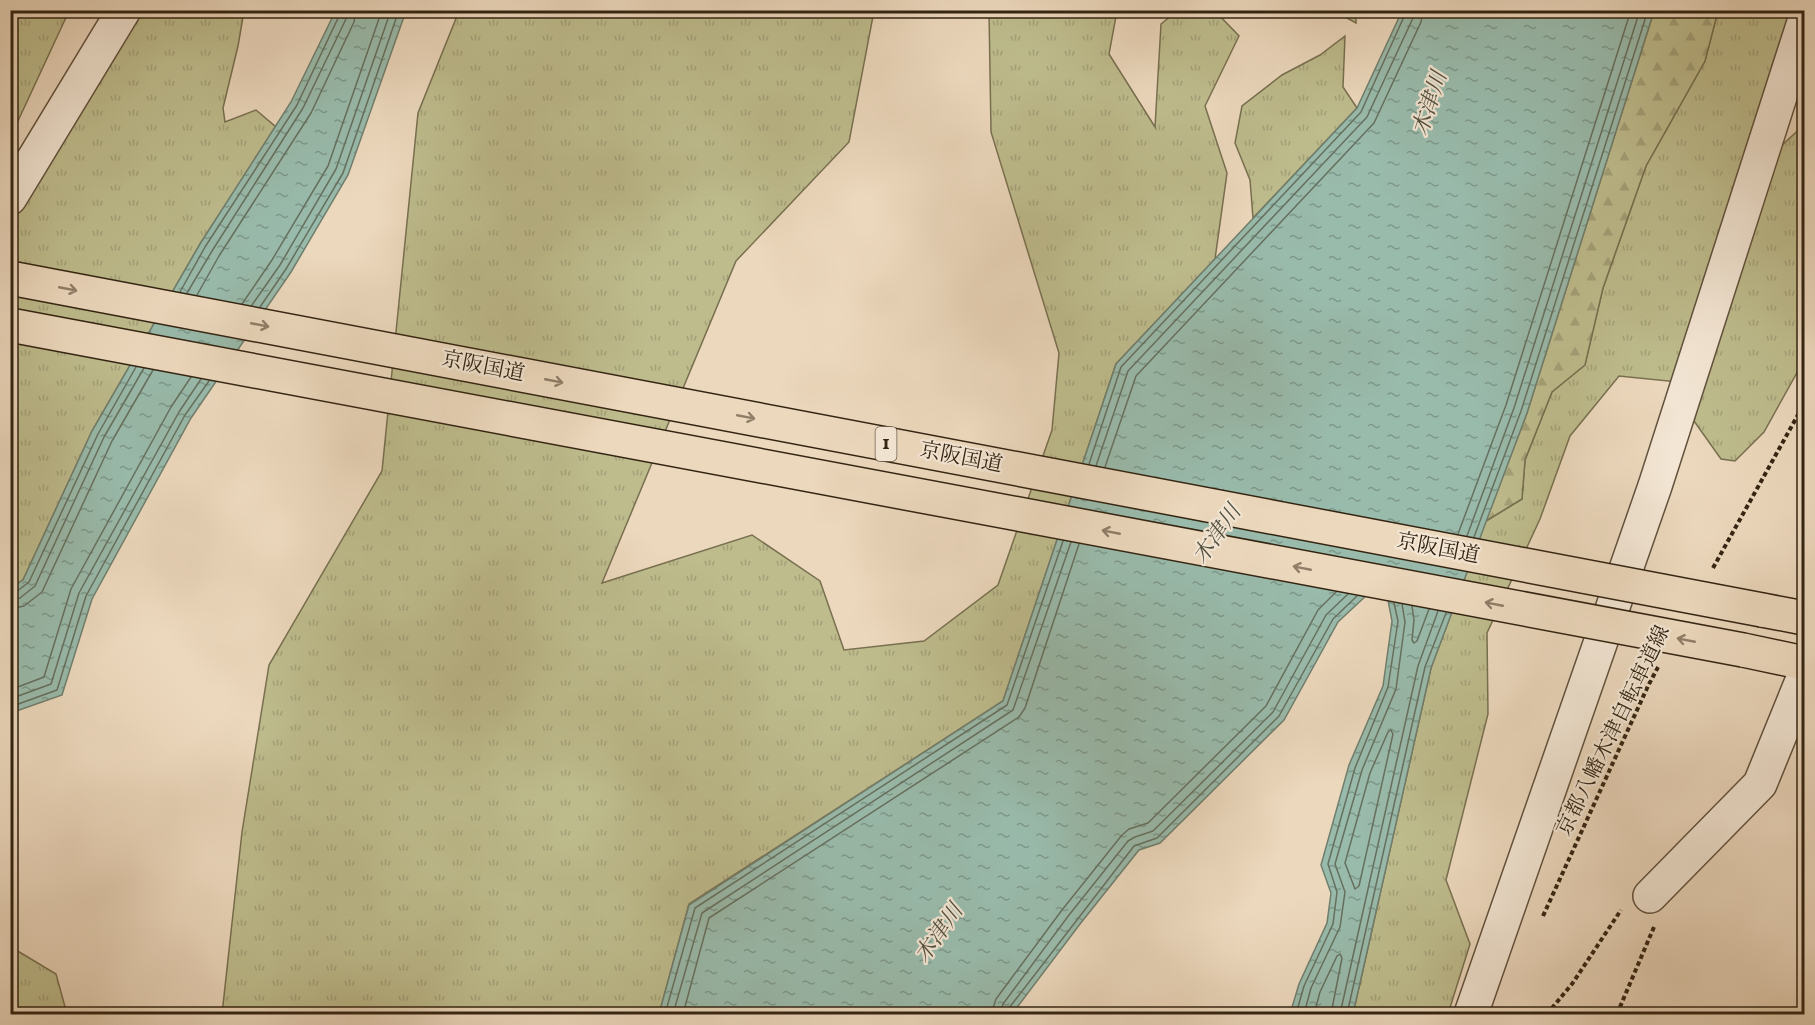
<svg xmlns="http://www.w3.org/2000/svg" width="1815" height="1025" font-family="Vollkorn,'Noto Serif JP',serif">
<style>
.grass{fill:url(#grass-tufts);stroke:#787050;stroke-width:1.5}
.forest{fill:url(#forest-firs);stroke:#787050;stroke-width:1.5}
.water{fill:url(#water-ripples);stroke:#707f6e;stroke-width:1.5}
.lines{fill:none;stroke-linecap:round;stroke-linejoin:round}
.shore{stroke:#66705f;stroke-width:1.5}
.minor-casing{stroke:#61513d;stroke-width:36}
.highway-casing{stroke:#332412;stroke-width:36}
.path{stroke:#332412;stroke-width:4;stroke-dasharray:4.5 3;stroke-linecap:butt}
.minor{stroke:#f3e6d4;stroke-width:33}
.highway{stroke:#ecd8bd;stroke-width:33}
.highway-bridge-casing{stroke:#332412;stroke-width:36;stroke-linecap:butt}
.highway-bridge{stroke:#ecd8bd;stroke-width:33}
.oneway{stroke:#907e68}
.labels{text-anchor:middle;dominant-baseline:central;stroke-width:4.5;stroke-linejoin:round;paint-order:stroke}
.shield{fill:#f3e6d4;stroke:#6d5e4c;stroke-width:1.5}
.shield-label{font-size:20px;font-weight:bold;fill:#332412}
.street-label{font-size:21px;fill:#332412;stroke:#f3e6d4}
.water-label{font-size:22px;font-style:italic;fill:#525140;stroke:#f3e6d4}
</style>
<defs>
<pattern id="grass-tufts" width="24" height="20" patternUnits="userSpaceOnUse" patternTransform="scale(1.5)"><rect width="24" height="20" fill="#bebc8d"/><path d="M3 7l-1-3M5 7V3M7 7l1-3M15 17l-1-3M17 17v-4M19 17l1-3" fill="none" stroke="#a4a179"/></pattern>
<pattern id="forest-firs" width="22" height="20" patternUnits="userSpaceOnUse" patternTransform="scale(1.5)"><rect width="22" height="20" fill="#bebc8d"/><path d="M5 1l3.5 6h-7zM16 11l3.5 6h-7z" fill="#a4a179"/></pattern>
<pattern id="water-ripples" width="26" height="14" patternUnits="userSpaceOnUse" patternTransform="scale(1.5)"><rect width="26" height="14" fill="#99bbac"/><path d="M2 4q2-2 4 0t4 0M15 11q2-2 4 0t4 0" fill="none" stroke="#7d988b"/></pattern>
</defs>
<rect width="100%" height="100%" fill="#ecd8bd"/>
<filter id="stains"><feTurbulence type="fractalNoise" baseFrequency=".00333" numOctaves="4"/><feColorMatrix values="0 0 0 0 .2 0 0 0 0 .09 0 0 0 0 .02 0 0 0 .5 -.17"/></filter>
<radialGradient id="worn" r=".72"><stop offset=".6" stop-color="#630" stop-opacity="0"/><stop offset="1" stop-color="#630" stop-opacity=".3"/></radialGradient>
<path class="grass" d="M 11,10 L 69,11 L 11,136 L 10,11 Z
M 139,11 L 244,11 L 238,46 L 223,108 L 225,122 L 256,110 L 276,127 L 200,244 L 92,431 L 23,580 L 11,588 L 10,224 L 77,117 Z
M 459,11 L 874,11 L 849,142 L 736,261 L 602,583 L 752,535 L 820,581 L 844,650 L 924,641 L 998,585 L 1052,430 L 1059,353 L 991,132 L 989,11 L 1117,11 L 1109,54 L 1155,127 L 1161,24 L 1177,11 L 1215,11 L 1239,36 L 1205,106 L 1227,173 L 1215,259 L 1116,364 L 1003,701 L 689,904 L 659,1014 L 222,1014 L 242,832 L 269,665 L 382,471 L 418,113 Z
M 1334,11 L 1356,11 L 1356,23 Z
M 1718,11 L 1797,11 L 1678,382 L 1619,376 L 1570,436 L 1540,519 L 1487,633 L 1488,714 L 1446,880 L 1470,944 L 1448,1014 L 1353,1014 L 1431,668 L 1486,521 L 1522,499 L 1525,460 L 1552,392 L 1585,364 L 1603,288 L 1646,166 L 1705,61 Z
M 1345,36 L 1343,87 L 1357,108 L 1253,218 L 1250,180 L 1235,143 L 1242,106 L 1282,75 L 1320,55 Z
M 1804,125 L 1804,360 L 1764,432 L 1735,461 L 1721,459 L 1694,421 L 1712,345 L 1779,148 Z
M 11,947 L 56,974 L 67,1014 L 11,1014 Z"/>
<path class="forest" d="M 1654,11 L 1718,11 L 1705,61 L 1646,166 L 1603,288 L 1585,365 L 1552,392 L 1525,460 L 1522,499 L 1486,521 L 1527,413 Z"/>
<path class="water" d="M 333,11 L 406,11 L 348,175 L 291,272 L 191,418 L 92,599 L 62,695 L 11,713 L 11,588 L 23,580 L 92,431 L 200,244 L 291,102 L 334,14 Z
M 1402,11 L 1654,11 L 1527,413 L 1431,668 L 1353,1014 L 1290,1014 L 1299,984 L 1327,923 L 1331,893 L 1321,865 L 1349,765 L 1383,686 L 1392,621 L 1384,579 L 1338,622 L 1284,720 L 1160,843 L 1139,850 L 1080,924 L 1012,1014 L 659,1014 L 689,905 L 1003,701 L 1116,364 L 1357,108 Z"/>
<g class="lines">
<path class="shore" d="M 180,292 L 205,247 L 297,105 L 339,16 L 339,10
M 187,293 L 212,251 L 303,108 L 346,19 L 347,10
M 197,295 L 219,256 L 311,113 L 354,22 L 356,10
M 242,304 L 272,260 L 328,166 L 382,10
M 252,305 L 280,265 L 336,169 L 391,10
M 260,307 L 286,269 L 343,173 L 399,10
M 1089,464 L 1121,367 L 1361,112 L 1407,10
M 1096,466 L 1128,371 L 1367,117 L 1413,18 L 1414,10
M 1105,467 L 1136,376 L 1374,123 L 1421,22 L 1423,10
M 1458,534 L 1506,405 L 1631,10
M 1467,536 L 1514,408 L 1640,10
M 1474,537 L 1521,411 L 1648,10
M 10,592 L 16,592 L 29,582 L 98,434 L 136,367
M 10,600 L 20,598 L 35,586 L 104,437 L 144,368
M 1412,606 L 1414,620 L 1412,640 L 1414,643 L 1417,641 L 1429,609
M 10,609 L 24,606 L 42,592 L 112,441 L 153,370
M 10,690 L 44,677 L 71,589 L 171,407 L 191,377
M 10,699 L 51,684 L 79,593 L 179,412 L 201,379
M 10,707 L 57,690 L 86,596 L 185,415 L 209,381
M 1391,730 L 1393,734 L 1359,886 L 1355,889 L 1345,863 L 1370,773 L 1388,732 Z
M 665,1014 L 695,908 L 1007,705 L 1063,541
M 673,1014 L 702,913 L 1013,710 L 1071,542
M 683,1014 L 709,918 L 1019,717 L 1025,708 L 1079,544
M 991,1014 L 996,999 L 1062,910 L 1122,835 L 1129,829 L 1148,823 L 1266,706 L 1318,610 L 1336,592
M 1000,1014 L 1003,1004 L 1069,915 L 1128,841 L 1135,837 L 1153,831 L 1273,712 L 1326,615 L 1348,594
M 1008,1014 L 1009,1008 L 1134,846 L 1157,838 L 1279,716 L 1333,619 L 1357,596
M 1296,1014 L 1304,986 L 1333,924 L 1337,892 L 1328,864 L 1355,768 L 1388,687 L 1398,621 L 1394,603
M 1304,1014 L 1311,988 L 1340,927 L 1345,892 L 1335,864 L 1362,770 L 1396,689 L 1405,622 L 1402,604
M 1314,1014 L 1320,992 L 1337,956 L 1340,954 L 1342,958 L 1331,1014
M 1340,1014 L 1418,666 L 1438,611
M 1347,1014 L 1425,667 L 1446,613"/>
<g class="minor-casing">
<path id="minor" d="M 10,198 L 124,10
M 1650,896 L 1760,784 L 1804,676
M 1471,1014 L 1655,486 L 1804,22"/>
</g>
<g class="highway-casing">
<path id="highway" d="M 1762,610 L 1804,618
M 1743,650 L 1804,663"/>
</g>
<path class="path" d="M 1713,568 L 1804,404
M 1543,916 L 1648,686 L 1658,667
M 1547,1014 L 1572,984 L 1621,910
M 1617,1014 L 1654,927"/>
<use href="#minor" class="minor"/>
<use href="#highway" class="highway"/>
<g class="highway-bridge-casing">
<path id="highway-bridge" d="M 10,278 L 1762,610
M 10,325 L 1743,650"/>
</g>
<use href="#highway-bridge" class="highway-bridge"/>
</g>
<defs><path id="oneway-shaft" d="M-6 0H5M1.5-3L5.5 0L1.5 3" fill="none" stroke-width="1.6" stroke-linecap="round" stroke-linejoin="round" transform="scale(1.5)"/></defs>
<g class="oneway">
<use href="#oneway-shaft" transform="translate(68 289) rotate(11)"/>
<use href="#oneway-shaft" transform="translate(260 325) rotate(11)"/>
<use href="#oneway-shaft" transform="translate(554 381) rotate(11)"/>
<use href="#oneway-shaft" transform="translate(746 417) rotate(11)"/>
<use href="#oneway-shaft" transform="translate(1111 532) rotate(-169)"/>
<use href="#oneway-shaft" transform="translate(1302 568) rotate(-169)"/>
<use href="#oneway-shaft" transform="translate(1494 604) rotate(-169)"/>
<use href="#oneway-shaft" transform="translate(1686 640) rotate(-169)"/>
</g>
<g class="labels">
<rect class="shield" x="875.5" y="427" width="21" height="34" rx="4.5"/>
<g class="shield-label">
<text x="886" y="444">1</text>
</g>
<g class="street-label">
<text transform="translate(483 367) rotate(11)">京阪国道</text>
<text transform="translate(961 458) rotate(11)">京阪国道</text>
<text transform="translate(1438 549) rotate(11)">京阪国道</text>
<text transform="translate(1614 731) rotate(-64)">京都八幡木津自転車道線</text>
</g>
<g class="water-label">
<text transform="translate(1431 104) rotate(-72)">木津川</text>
<text transform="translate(1218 535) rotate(-55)">木津川</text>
<text transform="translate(940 934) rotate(-55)">木津川</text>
</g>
</g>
<rect width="1815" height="1025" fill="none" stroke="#ecd8bd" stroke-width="36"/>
<rect x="12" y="12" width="1791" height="1001" fill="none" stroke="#332412" stroke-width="3"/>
<rect x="18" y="18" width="1779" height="989" fill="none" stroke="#332412" stroke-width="1.5"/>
<rect width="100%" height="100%" filter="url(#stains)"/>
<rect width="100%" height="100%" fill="url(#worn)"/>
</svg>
